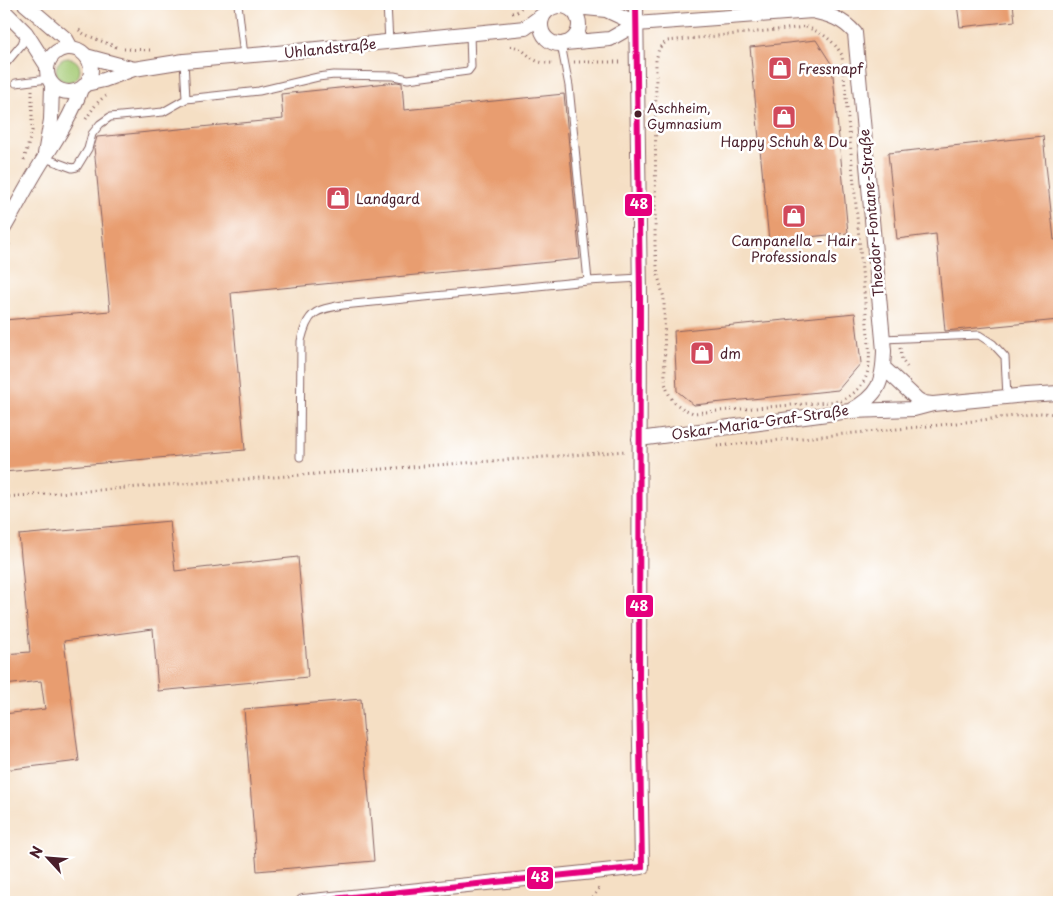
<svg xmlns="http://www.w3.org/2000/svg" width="1063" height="906" font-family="'Playpen Sans',sans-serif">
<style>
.green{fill:#a4ca75;stroke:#777450}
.building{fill:#e89d70}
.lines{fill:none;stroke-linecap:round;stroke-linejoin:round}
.service-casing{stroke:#866261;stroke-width:9}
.minor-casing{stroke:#866261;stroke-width:16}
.path{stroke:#866261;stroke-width:3;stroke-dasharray:1 4;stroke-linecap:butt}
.service{stroke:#fff;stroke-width:7}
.minor{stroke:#fff;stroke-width:14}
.bus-1-casing{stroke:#fff;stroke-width:10}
.bus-1{stroke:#e5007d;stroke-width:6}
.bus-dot{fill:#4a1f2b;stroke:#fff;stroke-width:2}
.labels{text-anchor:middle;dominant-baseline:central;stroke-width:5;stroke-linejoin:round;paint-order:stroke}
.bus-label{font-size:13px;fill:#4a1f2b;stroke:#fff;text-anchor:start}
.street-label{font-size:14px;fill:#4a1f2b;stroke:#fff}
.poi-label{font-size:14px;fill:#4a1f2b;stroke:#fff;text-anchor:start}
.line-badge{stroke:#fff;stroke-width:2}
.badge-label{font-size:14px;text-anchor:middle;font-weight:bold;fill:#fff}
</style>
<rect width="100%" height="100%" fill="#fff"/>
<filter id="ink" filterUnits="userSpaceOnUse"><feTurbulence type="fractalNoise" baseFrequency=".02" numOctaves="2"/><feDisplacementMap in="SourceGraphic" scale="10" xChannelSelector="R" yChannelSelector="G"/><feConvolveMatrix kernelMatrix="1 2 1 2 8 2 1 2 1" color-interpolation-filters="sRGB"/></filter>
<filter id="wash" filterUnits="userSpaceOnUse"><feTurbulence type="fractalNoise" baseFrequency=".0096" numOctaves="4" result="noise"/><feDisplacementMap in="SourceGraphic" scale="20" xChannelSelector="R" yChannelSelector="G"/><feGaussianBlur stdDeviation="1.12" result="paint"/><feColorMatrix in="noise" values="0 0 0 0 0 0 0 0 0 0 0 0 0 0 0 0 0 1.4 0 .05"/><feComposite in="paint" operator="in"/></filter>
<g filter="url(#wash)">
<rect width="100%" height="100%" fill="#f5dfc4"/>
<path class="green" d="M56 70a12 12 0 1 1 24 0a12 12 0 1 1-24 0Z"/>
<g id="blocks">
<path class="building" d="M 957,4 L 1013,4 L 1015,21 L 960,27 Z
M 816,40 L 832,65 L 848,233 L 769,241 L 750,47 Z
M 397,82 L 402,83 L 404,110 L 564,94 L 580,259 L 231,293 L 245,450 L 4,472 L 4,320 L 110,311 L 94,147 L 97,137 L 283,119 L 281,94 Z
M 1043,136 L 1054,240 L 1059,239 L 1059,320 L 945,331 L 936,234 L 897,239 L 888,153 Z
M 855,313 L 861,363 L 838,390 L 694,405 L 677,391 L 674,331 Z
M 170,521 L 175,571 L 298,557 L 308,677 L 158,691 L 153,629 L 64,641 L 79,761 L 4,770 L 4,714 L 45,709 L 41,681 L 4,685 L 4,654 L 30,652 L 19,535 Z
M 361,699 L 374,861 L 257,871 L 244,709 Z"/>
</g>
</g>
<g filter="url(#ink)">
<use href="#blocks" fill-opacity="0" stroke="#866261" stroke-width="1"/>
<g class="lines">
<g class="service-casing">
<path id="service" d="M 238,4 L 244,56
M 387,4 L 389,42
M 561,44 L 569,86 L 588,281
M 184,61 L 186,99 L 259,91 L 318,77 L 334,75 L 394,76 L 408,79 L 468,71 L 471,67 L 470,33
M 7,62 L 22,44 L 26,33
M 16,83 L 48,79
M 45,158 L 72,168 L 77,167 L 88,149 L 92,134 L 100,124 L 110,117 L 163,112 L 186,99
M 4,205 L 14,211
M 883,339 L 979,335 L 993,344 L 1005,357 L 1007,397
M 300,457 L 301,341 C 308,312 314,310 343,305 L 588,281 L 640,278"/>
</g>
<g class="minor-casing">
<path id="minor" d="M 25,4 L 66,39 L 71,48
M541 25a19 19 0 1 1 38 0a19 19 0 1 1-38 0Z
M 565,6 L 606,10 L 636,24
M 4,11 L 26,33 L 47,66
M 565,43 L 610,39 L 636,24 L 812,11 C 830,15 843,19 855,33 L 884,351 C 883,383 879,395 850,411 L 639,439
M47 70a22 22 0 1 1 44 0a22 22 0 1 1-44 0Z
M 86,56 L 134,69
M 86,84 L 104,80 L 134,69 L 184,61 L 277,53 L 525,28 L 544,14
M 45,154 L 51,120 L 52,85
M 4,228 C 18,204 30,180 45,157 C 59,135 72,114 81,89
M 883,367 L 918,400 L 924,403 L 932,404
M 851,411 L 914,409 L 933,404 L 1026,395 L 1059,393
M 303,902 L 642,867 L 639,683 L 640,296 L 636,4"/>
</g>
<path class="path" d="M 512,13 L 517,12 L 525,4
M 806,27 C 823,33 833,40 842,55 L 869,346 C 871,373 866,388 841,401 L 693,413 C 676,406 670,401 665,383 L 664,298 L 658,276 L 655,247 L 656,61 L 659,48 L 667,41 Z
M 79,30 L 84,34 L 116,47
M 510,46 C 530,48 527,65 553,63
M 124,49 L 150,50
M 574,62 L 623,62
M 86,119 C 92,110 97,101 106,96
M 24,160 L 32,131 L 32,90
M 4,253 L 11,241
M 900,348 L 902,360 L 907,367
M 717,446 L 940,425 L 1040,413 L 1059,414
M 4,497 L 626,451
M 590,902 L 600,887"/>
<use href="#service" class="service"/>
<use href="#minor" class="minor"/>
<g class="bus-1-casing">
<path id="bus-1" d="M 303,902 L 642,867 L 639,683 L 640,296 L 636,4"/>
</g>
<use href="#bus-1" class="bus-1"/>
</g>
</g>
<defs>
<g id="shop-square" transform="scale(1.25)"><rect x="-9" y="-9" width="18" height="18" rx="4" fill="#d1495b" stroke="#fff"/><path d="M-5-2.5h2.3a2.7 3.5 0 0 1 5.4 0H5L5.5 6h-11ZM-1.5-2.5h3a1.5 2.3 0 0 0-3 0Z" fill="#fff"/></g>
</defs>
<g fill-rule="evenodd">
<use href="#shop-square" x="780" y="68"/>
<use href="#shop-square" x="784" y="117"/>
<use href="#shop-square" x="338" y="198"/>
<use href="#shop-square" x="794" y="216"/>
<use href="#shop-square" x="702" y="353"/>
</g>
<circle class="bus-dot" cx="638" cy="114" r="4.5"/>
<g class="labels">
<g class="bus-label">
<text x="647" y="107">Aschheim,<tspan x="647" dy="16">Gymnasium</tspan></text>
</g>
<g class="street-label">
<text transform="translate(330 48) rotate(-6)">Uhlandstraße</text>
<text transform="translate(871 213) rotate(-95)">Theodor-Fontane-Straße</text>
<text transform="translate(760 422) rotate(-8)">Oskar-Maria-Graf-Straße</text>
</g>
<g class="poi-label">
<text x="798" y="68">Fressnapf</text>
<text x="784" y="141" text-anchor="middle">Happy Schuh &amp; Du</text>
<text x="356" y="198">Landgard</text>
<text x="794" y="240" text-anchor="middle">Campanella - Hair<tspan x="794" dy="16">Professionals</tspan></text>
<text x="720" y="353">dm</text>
</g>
</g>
<g class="line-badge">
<rect x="624" y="193" width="29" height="24" rx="5" fill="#e5007d"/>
<rect x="625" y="594" width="29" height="24" rx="5" fill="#e5007d"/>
<rect x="526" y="866" width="28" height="24" rx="5" fill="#e5007d"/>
</g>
<g class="badge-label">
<text x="639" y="209">48</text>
<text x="639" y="611">48</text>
<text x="540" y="882">48</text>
</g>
<rect width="1063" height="906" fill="none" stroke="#fff" stroke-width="20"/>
<g transform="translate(48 858) rotate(296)" stroke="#ffffff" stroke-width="4" paint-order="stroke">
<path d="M0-4L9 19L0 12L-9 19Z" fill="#4a1f2b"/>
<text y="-8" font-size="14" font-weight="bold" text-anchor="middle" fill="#4a1f2b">N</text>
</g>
</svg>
